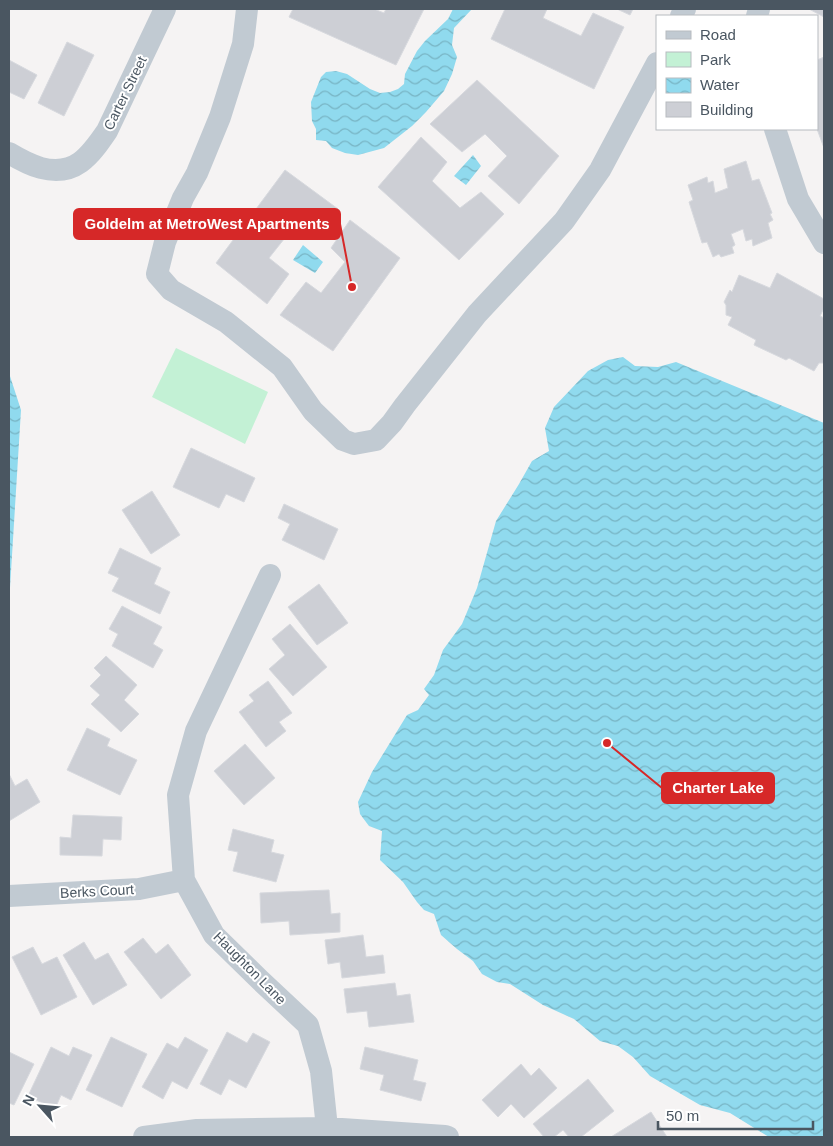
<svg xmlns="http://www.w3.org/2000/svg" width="833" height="1146" font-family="Helvetica,sans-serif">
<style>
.park{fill:#c3f1d5}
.water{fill:url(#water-waves)}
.building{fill:#cdcfd5;stroke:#d7d9de}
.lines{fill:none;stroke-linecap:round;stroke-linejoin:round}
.minor{stroke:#c1cad2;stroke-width:22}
.labels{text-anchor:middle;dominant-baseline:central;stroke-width:4;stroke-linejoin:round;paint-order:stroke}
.street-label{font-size:14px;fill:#4a5661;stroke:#fff}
.leader{fill:none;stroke:#d62828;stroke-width:2}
.callout-dot{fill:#d62828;stroke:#fff;stroke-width:2}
.callout{fill:#d62828;stroke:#d62828;stroke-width:2}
.callout-label{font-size:15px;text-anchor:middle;font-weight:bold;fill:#fff}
</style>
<defs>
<pattern id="water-waves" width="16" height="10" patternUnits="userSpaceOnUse" patternTransform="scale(1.25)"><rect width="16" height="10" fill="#90daee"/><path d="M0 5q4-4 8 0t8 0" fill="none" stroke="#78b4c4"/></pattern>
</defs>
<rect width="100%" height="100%" fill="#f5f3f3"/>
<path class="park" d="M 176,348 L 268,392 L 245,444 L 152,397 Z"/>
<path class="water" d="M 453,9 L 472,9 L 454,28 L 452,45 L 457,57 L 452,74 L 444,91 L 426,112 L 412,126 L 384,148 L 358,155 L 345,153 L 332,148 L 326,141 L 316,140 L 316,129 L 312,121 L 311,102 L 321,77 L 326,72 L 336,71 L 347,74 L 370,89 L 380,93 L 390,92 L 398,89 L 404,84 L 405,74 L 417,51 L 425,41 L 448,19 Z
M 473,155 L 481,166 L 466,185 L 454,176 Z
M 303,245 L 323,262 L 315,273 L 293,260 Z
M 623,357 L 635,366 L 658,367 L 676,362 L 824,423 L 824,1137 L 769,1137 L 730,1113 L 700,1105 L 650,1076 L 633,1057 L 618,1046 L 600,1041 L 574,1019 L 543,1005 L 510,984 L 497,982 L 482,974 L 473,961 L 457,949 L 441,935 L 434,914 L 424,910 L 417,902 L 403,882 L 380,860 L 382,831 L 369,826 L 360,814 L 358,802 L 372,772 L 407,715 L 418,710 L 429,695 L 424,689 L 434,675 L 443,650 L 462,624 L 477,588 L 496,521 L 519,484 L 532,461 L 549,451 L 545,428 L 554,407 L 588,371 L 608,360 Z
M 9,373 L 21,410 L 9,604 Z"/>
<path class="building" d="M 293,9 L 374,9 L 384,13 L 386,9 L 424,9 L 396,65 L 289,17 Z
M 505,9 L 547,9 L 543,18 L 581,36 L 593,13 L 624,27 L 594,89 L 491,39 Z
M 617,9 L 633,9 L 630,15 Z
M 809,9 L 824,9 L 824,17 Z
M 67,42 L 94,55 L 64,116 L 38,103 Z
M 824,57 L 824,148 L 817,129 L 817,60 Z
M 9,60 L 37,75 L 24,99 L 9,92 Z
M 477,80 L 559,156 L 519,204 L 488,176 L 507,156 L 485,134 L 462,152 L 430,124 Z
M 421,137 L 447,162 L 432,181 L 460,208 L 481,192 L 504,214 L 459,260 L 378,187 Z
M 746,161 L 752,181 L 759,179 L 772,213 L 770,214 L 773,220 L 768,223 L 772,238 L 753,246 L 752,239 L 746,241 L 743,229 L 731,234 L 735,245 L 732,247 L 734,253 L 721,257 L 719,254 L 713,257 L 707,242 L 702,243 L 689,202 L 693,200 L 688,185 L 707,177 L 708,183 L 713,181 L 715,193 L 728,188 L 724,169 Z
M 285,170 L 338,209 L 319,234 L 300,219 L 269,258 L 289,274 L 267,304 L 216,263 Z
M 350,220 L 400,258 L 333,351 L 280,315 L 306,282 L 321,293 L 345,262 L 331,248 Z
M 777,273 L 824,299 L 824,308 L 820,316 L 824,318 L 824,363 L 819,363 L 814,371 L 789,358 L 786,360 L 754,345 L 756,340 L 728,325 L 732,317 L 726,315 L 726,305 L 724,302 L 730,290 L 732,292 L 739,275 L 770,288 Z
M 191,448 L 255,478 L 244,502 L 226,494 L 219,508 L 173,487 Z
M 152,491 L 180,535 L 151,554 L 122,510 Z
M 284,504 L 338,529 L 324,560 L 282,540 L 290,524 L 278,518 Z
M 120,548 L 161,568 L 154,584 L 170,592 L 160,614 L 112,591 L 119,578 L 108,573 Z
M 319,584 L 348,623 L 317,645 L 288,607 Z
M 122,606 L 162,627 L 153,644 L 163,650 L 153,668 L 112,646 L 118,634 L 109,629 Z
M 290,624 L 327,667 L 293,696 L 269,669 L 285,655 L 272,639 Z
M 106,656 L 137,685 L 124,700 L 139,714 L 121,732 L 91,704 L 100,695 L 90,686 L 101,675 L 94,668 Z
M 268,681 L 292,713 L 279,722 L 286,731 L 266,747 L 239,712 L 254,701 L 249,695 Z
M 87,728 L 110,739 L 107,746 L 137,760 L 120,795 L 67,770 Z
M 245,744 L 275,778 L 244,805 L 214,771 Z
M 9,774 L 15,786 L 27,779 L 40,802 L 9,821 Z
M 73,815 L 122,817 L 121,840 L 103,839 L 102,856 L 60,855 L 60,837 L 71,838 Z
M 233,829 L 274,840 L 271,852 L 284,855 L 276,882 L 233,871 L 238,852 L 228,850 Z
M 329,890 L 331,914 L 340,913 L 340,932 L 290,935 L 289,921 L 261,923 L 260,893 Z
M 363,935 L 366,957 L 383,955 L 385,973 L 342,978 L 340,962 L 328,964 L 325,940 Z
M 143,938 L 156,954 L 168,944 L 191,975 L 161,999 L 124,952 Z
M 84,942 L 95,960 L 108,953 L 127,985 L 93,1005 L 63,955 Z
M 33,947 L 42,964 L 57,957 L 77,997 L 41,1015 L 12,957 Z
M 395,983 L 397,996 L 410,994 L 414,1022 L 369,1027 L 367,1011 L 347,1013 L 344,989 Z
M 227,1032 L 247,1043 L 253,1033 L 270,1042 L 246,1088 L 229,1079 L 221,1095 L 200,1084 Z
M 111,1037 L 147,1054 L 122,1107 L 86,1090 Z
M 185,1037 L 208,1050 L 187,1089 L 172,1081 L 163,1099 L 142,1087 L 167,1043 L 178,1049 Z
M 51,1047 L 69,1056 L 73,1047 L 92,1055 L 71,1100 L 61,1095 L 55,1109 L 28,1096 Z
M 365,1047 L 418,1060 L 413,1080 L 426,1083 L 421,1101 L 380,1090 L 384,1075 L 360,1069 Z
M 9,1052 L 34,1064 L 14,1105 L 9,1103 Z
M 521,1064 L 531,1076 L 539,1068 L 557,1088 L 524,1118 L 511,1104 L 498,1117 L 482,1100 Z
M 588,1079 L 614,1111 L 581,1137 L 569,1137 L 563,1130 L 554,1137 L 544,1137 L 533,1124 Z
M 651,1112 L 667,1137 L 611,1137 Z"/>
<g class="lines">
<path class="minor" d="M 247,9 L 243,44 L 220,117 L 197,173 L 183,198 L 165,242 L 157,274 L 171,290 L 226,322 L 282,367 L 313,411 L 343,440 L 354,444 L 376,440 L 392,423 L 405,405 L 477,314 L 564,221 L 600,170 L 657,63
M 681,16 L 685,9
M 757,16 L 759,9
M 775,129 L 798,199 L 824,243
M 9,153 C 19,159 30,165 41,168 C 75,177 90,156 107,131 L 165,9
M 270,575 L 196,731 L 178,795 L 184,880 L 214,935 L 259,979 L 308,1025 L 321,1071 L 327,1128 L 327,1137
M 9,896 L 139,889 L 184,880
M 144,1137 L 197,1130 L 327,1128 L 445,1136 L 448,1137"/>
</g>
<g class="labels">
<g class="street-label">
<text transform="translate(125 93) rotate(-64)">Carter Street</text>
<text transform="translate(97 891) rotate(-3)">Berks Court</text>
<text transform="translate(250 968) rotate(45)">Haughton Lane</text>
</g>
</g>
<path class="leader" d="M352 287L340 224M607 743L662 788"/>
<g class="callout-dot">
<circle cx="352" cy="287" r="5"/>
<circle cx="607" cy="743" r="5"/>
</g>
<g class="callout">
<rect x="74" y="209" width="266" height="30" rx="5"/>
<rect x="662" y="773" width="112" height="30" rx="5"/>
</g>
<g class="callout-label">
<text x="207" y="229">Goldelm at MetroWest Apartments</text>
<text x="718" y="793">Charter Lake</text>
</g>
<rect width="833" height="1146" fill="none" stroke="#4a5661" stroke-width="20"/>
<rect x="656" y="15" width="162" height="115" fill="#ffffff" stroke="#b7bbc0"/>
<rect x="666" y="31" width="25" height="8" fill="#c1cad2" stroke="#b7bbc0"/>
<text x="700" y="40" font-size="15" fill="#4a5661">Road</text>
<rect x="666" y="52" width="25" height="15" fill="#c3f1d5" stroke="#b7bbc0"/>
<text x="700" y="65" font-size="15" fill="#4a5661">Park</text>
<rect x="666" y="78" width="25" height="15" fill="url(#water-waves)" stroke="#b7bbc0"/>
<text x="700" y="90" font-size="15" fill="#4a5661">Water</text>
<rect x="666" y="102" width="25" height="15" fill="#cdcfd5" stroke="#b7bbc0"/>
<text x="700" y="115" font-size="15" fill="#4a5661">Building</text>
<g transform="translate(40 1106) rotate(297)" stroke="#ffffff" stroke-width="4" paint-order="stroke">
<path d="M0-4L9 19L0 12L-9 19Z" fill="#4a5661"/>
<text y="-8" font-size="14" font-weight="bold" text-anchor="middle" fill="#4a5661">N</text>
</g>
<path d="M658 1121v8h155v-8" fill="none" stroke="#4a5661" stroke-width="2.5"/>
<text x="666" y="1121" font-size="15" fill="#4a5661" stroke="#ffffff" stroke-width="4" paint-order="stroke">50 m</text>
</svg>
